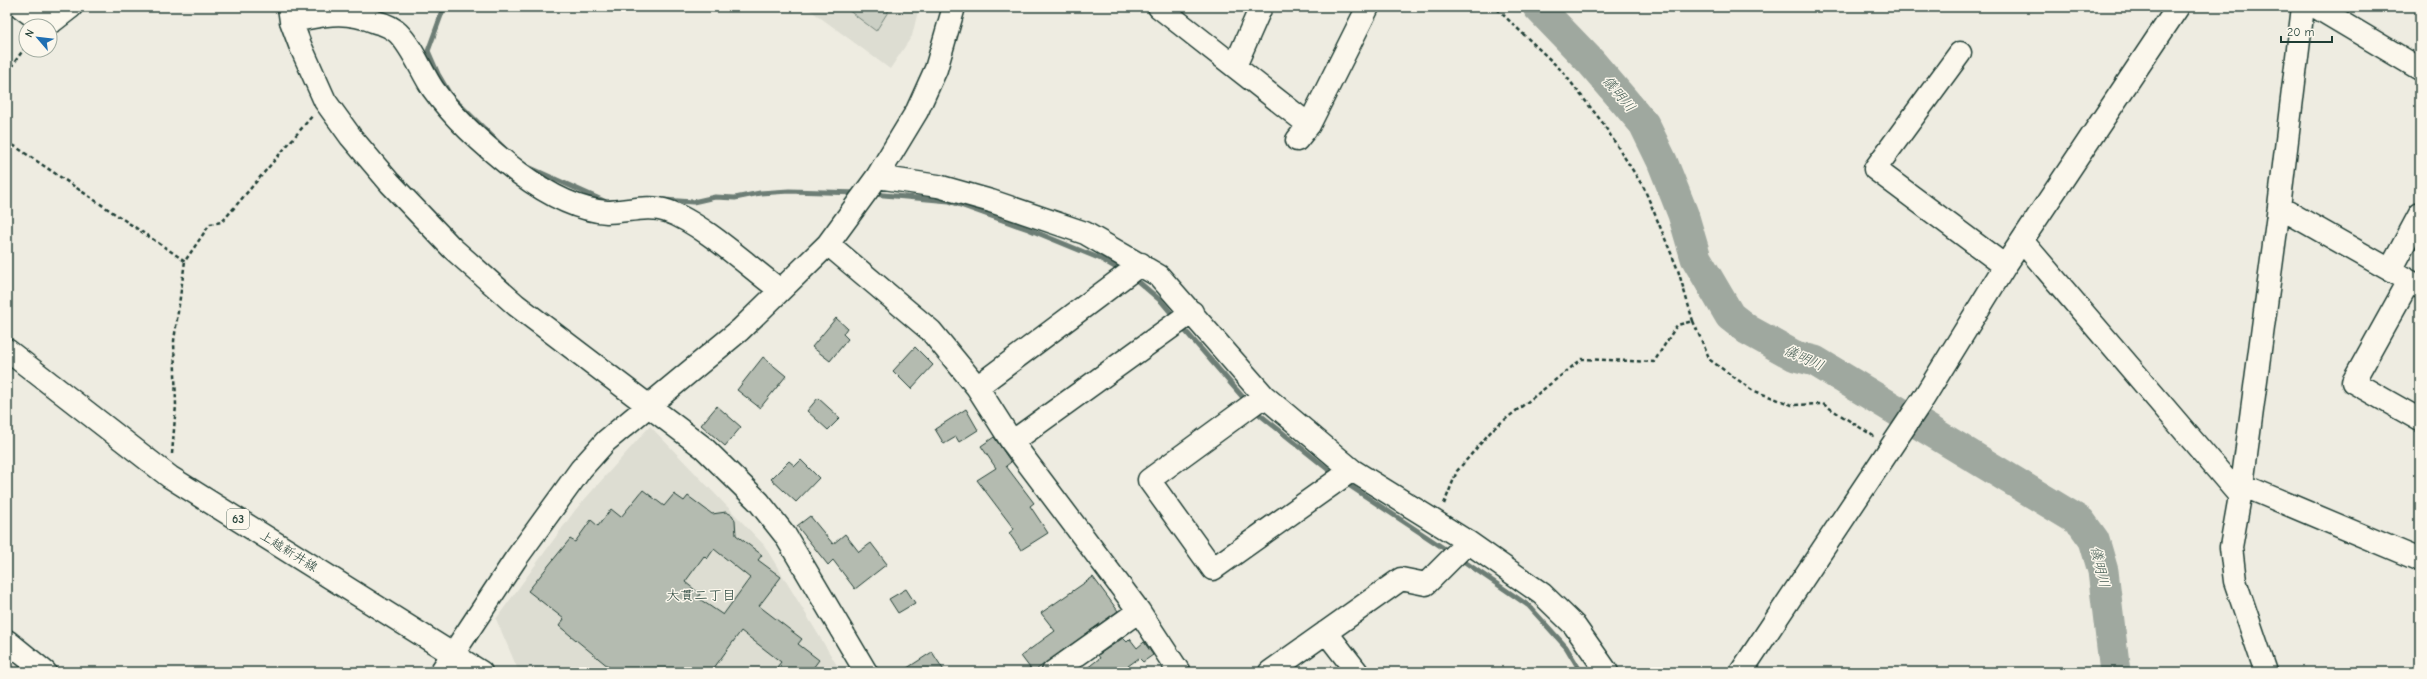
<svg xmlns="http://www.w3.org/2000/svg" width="2427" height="679" font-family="'Comic Neue','Klee One',sans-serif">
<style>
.built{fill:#ddddd2}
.green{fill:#cbcfc4;stroke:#75867c}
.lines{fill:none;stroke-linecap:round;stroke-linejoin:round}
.stream{stroke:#6c7d74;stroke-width:5}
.river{stroke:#9fa89f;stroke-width:31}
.building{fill:#b4bbb0;stroke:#1f3d34;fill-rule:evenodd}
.minor-casing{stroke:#1f3d34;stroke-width:25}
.major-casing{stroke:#1f3d34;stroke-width:25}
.path{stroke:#1f3d34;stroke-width:2.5;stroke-dasharray:4 3;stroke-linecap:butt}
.minor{stroke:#fbf7ec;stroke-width:22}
.major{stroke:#fbf7ec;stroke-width:22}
.labels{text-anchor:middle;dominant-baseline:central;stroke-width:3;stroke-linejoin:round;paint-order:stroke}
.shield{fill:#fbf7ec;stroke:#61756b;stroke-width:1}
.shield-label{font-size:12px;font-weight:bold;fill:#1f3d34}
.street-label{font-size:13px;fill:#1f3d34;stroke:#fbf7ec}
.water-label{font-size:14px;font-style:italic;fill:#455d54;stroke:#fbf7ec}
.neighbourhood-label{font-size:14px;fill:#1f3d34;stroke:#fbf7ec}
</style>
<rect width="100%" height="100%" fill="#eeece1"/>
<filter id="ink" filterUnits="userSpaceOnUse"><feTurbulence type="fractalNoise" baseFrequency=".025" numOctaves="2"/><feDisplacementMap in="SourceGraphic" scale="8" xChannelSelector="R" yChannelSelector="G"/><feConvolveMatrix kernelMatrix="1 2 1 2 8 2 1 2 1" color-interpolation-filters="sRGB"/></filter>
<g filter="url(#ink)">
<path class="built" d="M 806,7 L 919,7 L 912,36 L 890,69 Z
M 650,426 L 764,545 L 841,672 L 519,672 L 496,619 L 576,509 Z"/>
<path class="green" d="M 844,7 L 891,7 L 876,31 Z"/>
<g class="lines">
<path class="stream" d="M 442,7 L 443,10 L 428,51 L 438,74 L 451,96 L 504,148
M 526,166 L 604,201
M 873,194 L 949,201 L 1028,229 L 1101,259 L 1122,271
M 664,200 L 693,202 L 715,197 L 735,198 L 760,193 L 789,191 L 859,193
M 1133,277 L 1161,301 L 1176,319
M 1182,327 L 1247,402
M 1254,410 L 1335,475
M 1344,482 L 1451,553
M 1459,558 L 1529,606 L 1566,647 L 1581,672"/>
<path class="river" d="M 1538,7 L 1591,62 L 1644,124 L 1662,161 L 1683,214 L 1696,258 L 1730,316 L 1748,330 L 1795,356 L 1815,361 L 2081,522 L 2094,540 L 2103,571 L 2115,672"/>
</g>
<path class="building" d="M 836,318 L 847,328 L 843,334 L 848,339 L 830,361 L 812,347 Z
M 915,347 L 933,365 L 911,389 L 893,371 Z
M 763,357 L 786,376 L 760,408 L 737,390 Z
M 818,398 L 840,418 L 828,430 L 807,411 Z
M 717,406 L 741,427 L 725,446 L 701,425 Z
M 966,409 L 978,430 L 959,442 L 956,437 L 944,444 L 935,429 Z
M 994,437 L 1011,462 L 1006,466 L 1034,503 L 1030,506 L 1048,533 L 1021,550 L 1009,533 L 1014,529 L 977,480 L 996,468 L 981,446 Z
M 801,460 L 819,478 L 796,502 L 771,479 L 789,461 L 795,466 Z
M 643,490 L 664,506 L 674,494 L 684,501 L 688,496 L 712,514 L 726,512 L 732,515 L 735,520 L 736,535 L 762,555 L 758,560 L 781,577 L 759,606 L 802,639 L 798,644 L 819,660 L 810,672 L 773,672 L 781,662 L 741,631 L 711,672 L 615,672 L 559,626 L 564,619 L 528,591 L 570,539 L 575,542 L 591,520 L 598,526 L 611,509 L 621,517 ZM 714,549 L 750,578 L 723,615 L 698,598 L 700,594 L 685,582 L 704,556 L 707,559 Z
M 810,516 L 833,544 L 845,534 L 859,552 L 871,543 L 887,564 L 855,589 L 833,560 L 828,565 L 797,526 Z
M 1093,577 L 1118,611 L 1033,672 L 1021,656 L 1055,631 L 1041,613 Z
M 906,589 L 915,603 L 898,613 L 889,599 Z
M 1123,638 L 1127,642 L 1130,639 L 1137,648 L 1144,642 L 1153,655 L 1143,662 L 1139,658 L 1120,672 L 1082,672 L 1100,658 L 1098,655 Z
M 932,652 L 945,672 L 901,672 Z"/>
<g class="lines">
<g class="minor-casing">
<path id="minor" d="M 21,7 L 41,22 L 53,21 L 71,7
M 289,7 L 291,21 L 300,45 L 325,101 L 351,137 L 390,183 L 452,248 L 516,305 L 704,448 L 759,502 L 785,535 L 866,672
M 1159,7 L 1309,125 L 1368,7
M 2316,7 L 2420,69
M 291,21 C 325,15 343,9 376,22 C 384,24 392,27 398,33 C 413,48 421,71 433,89 C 455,120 489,150 519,173 C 543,191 576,210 607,212 C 625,212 649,204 667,211 C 702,223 749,267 780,290
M 1960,53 L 1875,169 L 2005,266
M 1235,66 L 1261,7
M 1297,140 L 1309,125
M 877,177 L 938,186 L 991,201 L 1085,233 L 1159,276 L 1264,396 L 1352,470 L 1468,542 L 1542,594 L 1574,625 L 1607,672
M 2279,207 L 2420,287
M 2023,242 L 2240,496
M 828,244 L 931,331 L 977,387 L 1012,442 L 1139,611 L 1179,672
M 2390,270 L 2420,214
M 2409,281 L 2353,382 L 2420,420
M 977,387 L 1141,264
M 1264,396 L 1149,480 L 1213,569 L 1352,470
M 1012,442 L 1192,312
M 2242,485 L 2420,560
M 1326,632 L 1357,672
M 7,641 L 45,672
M 441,672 L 515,560 L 581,469 L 606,441 L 740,330 L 828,244 L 877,177 L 917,111 L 936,69 L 954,7
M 1053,672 L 1139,611
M 1270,672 L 1401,579 L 1426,584 L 1468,542
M 1741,672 L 1923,399 L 2005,266 L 2178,7
M 2266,672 L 2235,581 L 2231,547 L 2242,485 L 2279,207 L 2303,7"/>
</g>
<g class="major-casing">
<path id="major" d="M 7,350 L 170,477 L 481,672"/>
</g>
<path class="path" d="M 7,73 L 26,46
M 7,141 L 185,261
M 1693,321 L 1710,360 L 1752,390 L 1792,405 L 1823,404 L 1875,437
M 172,454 L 176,405 L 174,341 L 185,261 L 210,224 L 222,222 L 313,115
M 1444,504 L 1457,471 L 1493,429 L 1582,359 L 1654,362 L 1677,325 L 1693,321 L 1678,270 L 1644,188 L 1602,122 L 1562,71 L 1495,7"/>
<use href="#minor" class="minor"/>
<use href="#major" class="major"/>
</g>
</g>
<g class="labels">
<rect class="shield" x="227" y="509" width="22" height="20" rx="3"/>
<g class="shield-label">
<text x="238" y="519">63</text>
</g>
<g class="street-label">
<text transform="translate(289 551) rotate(32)">上越新井線</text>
</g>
<g class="water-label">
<text transform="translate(1619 94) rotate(50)">儀明川</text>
<text transform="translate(1804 358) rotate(24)">儀明川</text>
<text transform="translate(2100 567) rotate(77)">儀明川</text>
</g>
<g class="neighbourhood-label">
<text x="701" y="595">大貫二丁目</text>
</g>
</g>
<rect width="2427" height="679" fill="none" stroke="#fbf7ec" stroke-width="24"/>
<rect x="12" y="12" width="2403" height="655" fill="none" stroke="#1f3d34" stroke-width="1.5" filter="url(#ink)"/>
<g transform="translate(38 38) rotate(298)"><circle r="19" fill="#fbf7ec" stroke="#a3ada2"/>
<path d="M0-3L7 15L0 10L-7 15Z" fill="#1f6fb2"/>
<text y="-6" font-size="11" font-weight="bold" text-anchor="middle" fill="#1f3d34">N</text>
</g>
<path d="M2281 36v6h51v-6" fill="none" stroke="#1f3d34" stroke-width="2"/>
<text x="2287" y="36" font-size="12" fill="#1f3d34" stroke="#fbf7ec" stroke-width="3" paint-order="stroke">20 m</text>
</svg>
